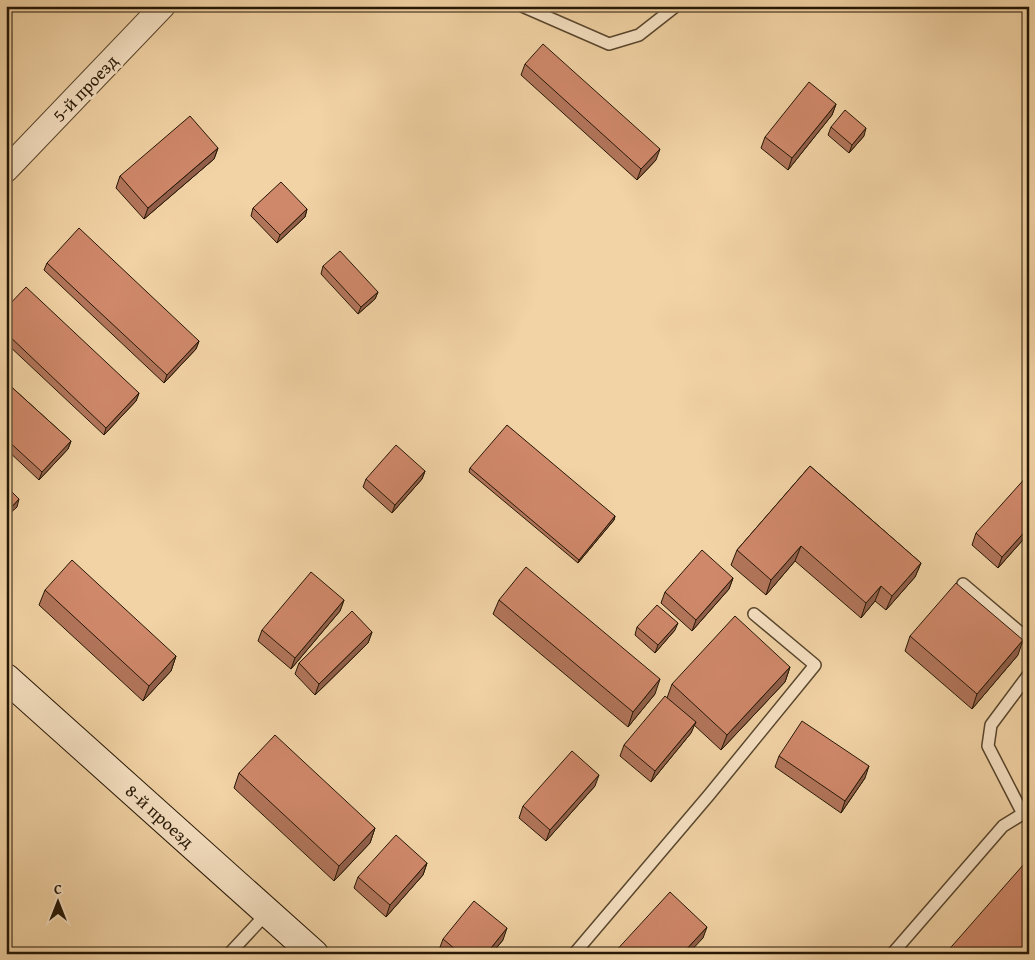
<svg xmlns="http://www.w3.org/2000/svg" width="1035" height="960" font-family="'Gentium Book Plus',serif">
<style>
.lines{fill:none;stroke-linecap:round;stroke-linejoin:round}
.lane-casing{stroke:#58462d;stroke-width:14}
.street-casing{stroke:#58462d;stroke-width:26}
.secondary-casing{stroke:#251705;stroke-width:30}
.lane{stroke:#f7e2c4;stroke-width:11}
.street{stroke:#f7e2c4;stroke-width:24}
.secondary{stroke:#f7e2c4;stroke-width:28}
.wall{fill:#b2755b;stroke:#251705}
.shaded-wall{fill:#915f4a;stroke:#251705}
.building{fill:#cf886a;stroke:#251705}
.labels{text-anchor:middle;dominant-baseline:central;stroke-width:5;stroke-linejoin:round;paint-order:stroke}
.street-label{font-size:18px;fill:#251705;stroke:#f7e2c4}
</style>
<rect width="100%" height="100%" fill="#f2d3a5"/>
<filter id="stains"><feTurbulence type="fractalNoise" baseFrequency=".004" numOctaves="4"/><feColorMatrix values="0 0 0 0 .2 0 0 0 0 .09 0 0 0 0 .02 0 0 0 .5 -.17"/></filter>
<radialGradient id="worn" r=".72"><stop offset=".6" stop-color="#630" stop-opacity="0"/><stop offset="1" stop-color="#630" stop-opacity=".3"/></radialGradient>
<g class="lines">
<g class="lane-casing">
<path id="lane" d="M 522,6 L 609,44 L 639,35 L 676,6
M 963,584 L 1029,640
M 1023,814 L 988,746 L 991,725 L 1029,674
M 229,954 L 268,912
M 574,954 L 709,795 L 815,665 L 754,614
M 892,954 L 1003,826 L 1029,810"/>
</g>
<g class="street-casing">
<path id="street" d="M 6,170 L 163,6"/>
</g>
<g class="secondary-casing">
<path id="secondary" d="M 6,678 L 314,954"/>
</g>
<use href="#lane" class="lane"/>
<use href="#street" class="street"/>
<use href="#secondary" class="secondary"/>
</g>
<path class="wall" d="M 525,64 L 656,160 L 637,180 L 521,75 Z
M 836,104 L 832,115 L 788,170 L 761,148 L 765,137 Z
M 831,127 L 864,136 L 849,153 L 828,135 Z
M 218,148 L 214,159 L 144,219 L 116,188 L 120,176 Z
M 253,208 L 307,209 L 305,217 L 277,243 L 251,216 Z
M 47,263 L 199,341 L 196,349 L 164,383 L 44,270 Z
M 323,266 L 378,292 L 375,299 L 358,314 L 321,274 Z
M 6,308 L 139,393 L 136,401 L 104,435 L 6,343 Z
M 6,382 L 71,441 L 68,449 L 39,480 L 6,449 Z
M 810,466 L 921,563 L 915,577 L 886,610 L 875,601 L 861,618 L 795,561 L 766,595 L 731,565 L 737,550 Z
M 470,468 L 615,516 L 614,520 L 578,563 L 469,472 Z
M 425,471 L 422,479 L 392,513 L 363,487 L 366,479 Z
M 976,533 L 1029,533 L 998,568 L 972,545 Z
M 733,578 L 729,589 L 692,631 L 661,603 L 665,592 Z
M 45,590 L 176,656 L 171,671 L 143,701 L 39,605 Z
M 344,600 L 340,611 L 291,669 L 258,641 L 262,630 Z
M 499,600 L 655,694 L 628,727 L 493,614 Z
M 637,627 L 675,630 L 655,653 L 635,635 Z
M 372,632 L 368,643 L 315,695 L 295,674 L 299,663 Z
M 910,636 L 1018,655 L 972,709 L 905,651 Z
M 790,667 L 785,682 L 721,750 L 694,725 L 691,733 L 651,782 L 620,756 L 624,745 L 667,698 L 672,684 Z
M 779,756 L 865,778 L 841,813 L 775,767 Z
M 239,773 L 375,828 L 370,843 L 334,881 L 234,788 Z
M 595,786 L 546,841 L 519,818 L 523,806 Z
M 427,863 L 423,875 L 386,917 L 354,888 L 358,877 Z
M 443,939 L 503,940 L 494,951 L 498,954 L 443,954 L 439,950 Z"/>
<path class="shaded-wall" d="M 836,104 L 832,115 L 788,170 L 792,158 Z
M 866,128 L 864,136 L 849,153 L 852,145 Z
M 218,148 L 214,159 L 144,219 L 148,208 Z
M 660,149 L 656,160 L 637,180 L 641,169 Z
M 307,209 L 305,217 L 277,243 L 280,235 Z
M 378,292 L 375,299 L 358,314 L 361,307 Z
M 199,341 L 196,349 L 164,383 L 167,375 Z
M 139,393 L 136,401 L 104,435 L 106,428 Z
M 71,441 L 68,449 L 39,480 L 42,472 Z
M 425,471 L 422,479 L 392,513 L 395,505 Z
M 19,499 L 17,507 L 6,517 L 6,513 Z
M 615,516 L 614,520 L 578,563 L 579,560 Z
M 1029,527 L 1029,533 L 998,568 L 1002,557 Z
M 801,546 L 795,561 L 766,595 L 771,580 Z
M 921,563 L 915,577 L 886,610 L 892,596 Z
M 733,578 L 729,589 L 692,631 L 696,620 Z
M 881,586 L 875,601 L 861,618 L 866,603 Z
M 344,600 L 340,611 L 291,669 L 295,658 Z
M 678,623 L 675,630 L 655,653 L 658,645 Z
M 372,632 L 368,643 L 315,695 L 319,684 Z
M 1023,640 L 1018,655 L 972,709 L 977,694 Z
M 176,656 L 171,671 L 143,701 L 149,686 Z
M 790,667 L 785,682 L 721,750 L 727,735 Z
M 660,679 L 655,694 L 628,727 L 633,712 Z
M 696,722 L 691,733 L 651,782 L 655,771 Z
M 869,766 L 865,778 L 841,813 L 845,801 Z
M 599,775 L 595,786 L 546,841 L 550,830 Z
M 375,828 L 370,843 L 334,881 L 339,866 Z
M 427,863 L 423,875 L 386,917 L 390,905 Z
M 707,927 L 703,938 L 688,954 L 682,954 Z
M 507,928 L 503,940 L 491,954 L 491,948 Z"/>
<path class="building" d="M 543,44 L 660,149 L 641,169 L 525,64 Z
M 809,82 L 836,104 L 792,158 L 765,137 Z
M 845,110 L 866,128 L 852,145 L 831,127 Z
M 190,116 L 218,148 L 148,208 L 120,176 Z
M 281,182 L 307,209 L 280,235 L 253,208 Z
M 79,228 L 199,341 L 167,375 L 47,263 Z
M 340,251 L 378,292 L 361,307 L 323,266 Z
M 26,287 L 139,393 L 106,428 L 6,333 L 6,308 Z
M 6,382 L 71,441 L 42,472 L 6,439 Z
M 507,425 L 615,516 L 579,560 L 470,468 Z
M 396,445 L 425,471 L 395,505 L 366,479 Z
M 810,466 L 921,563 L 892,596 L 881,586 L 866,603 L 801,546 L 771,580 L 737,550 Z
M 1028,475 L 1029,527 L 1002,557 L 976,533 Z
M 6,486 L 19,499 L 6,513 Z
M 702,550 L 733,578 L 696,620 L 665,592 Z
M 72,560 L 176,656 L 149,686 L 45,590 Z
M 526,567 L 660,679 L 633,712 L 499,600 Z
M 311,572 L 344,600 L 295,658 L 262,630 Z
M 956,583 L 1023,640 L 977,694 L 910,636 Z
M 657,605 L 678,623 L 658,645 L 637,627 Z
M 352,611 L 372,632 L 319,684 L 299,663 Z
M 735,616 L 790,667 L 727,735 L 672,684 Z
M 665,696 L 696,722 L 655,771 L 624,745 Z
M 802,721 L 869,766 L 845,801 L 779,756 Z
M 275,735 L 375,828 L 339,866 L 239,773 Z
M 572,751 L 599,775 L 550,830 L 523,806 Z
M 396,835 L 427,863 L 390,905 L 358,877 Z
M 1024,864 L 1029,868 L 1029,954 L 945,954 Z
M 670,892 L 707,927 L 682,954 L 613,954 Z
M 474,901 L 507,928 L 491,948 L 498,954 L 461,954 L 443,939 Z
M 252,951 L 256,954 L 250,954 Z"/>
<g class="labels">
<g class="street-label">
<text transform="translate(85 88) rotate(-46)">5-й проезд</text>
<text transform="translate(160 816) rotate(42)">8-й проезд</text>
</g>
</g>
<rect width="1035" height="960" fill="none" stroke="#f2d3a5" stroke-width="25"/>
<rect x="8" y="8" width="1020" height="945" fill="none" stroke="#251705" stroke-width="2.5"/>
<rect x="12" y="12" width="1010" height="935" fill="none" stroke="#251705"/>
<g transform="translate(58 902)" stroke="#f7e2c4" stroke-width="4" paint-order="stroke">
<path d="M0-4L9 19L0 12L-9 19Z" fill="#251705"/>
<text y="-8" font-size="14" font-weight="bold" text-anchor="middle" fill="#251705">С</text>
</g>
<rect width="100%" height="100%" filter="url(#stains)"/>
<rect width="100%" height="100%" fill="url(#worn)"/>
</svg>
